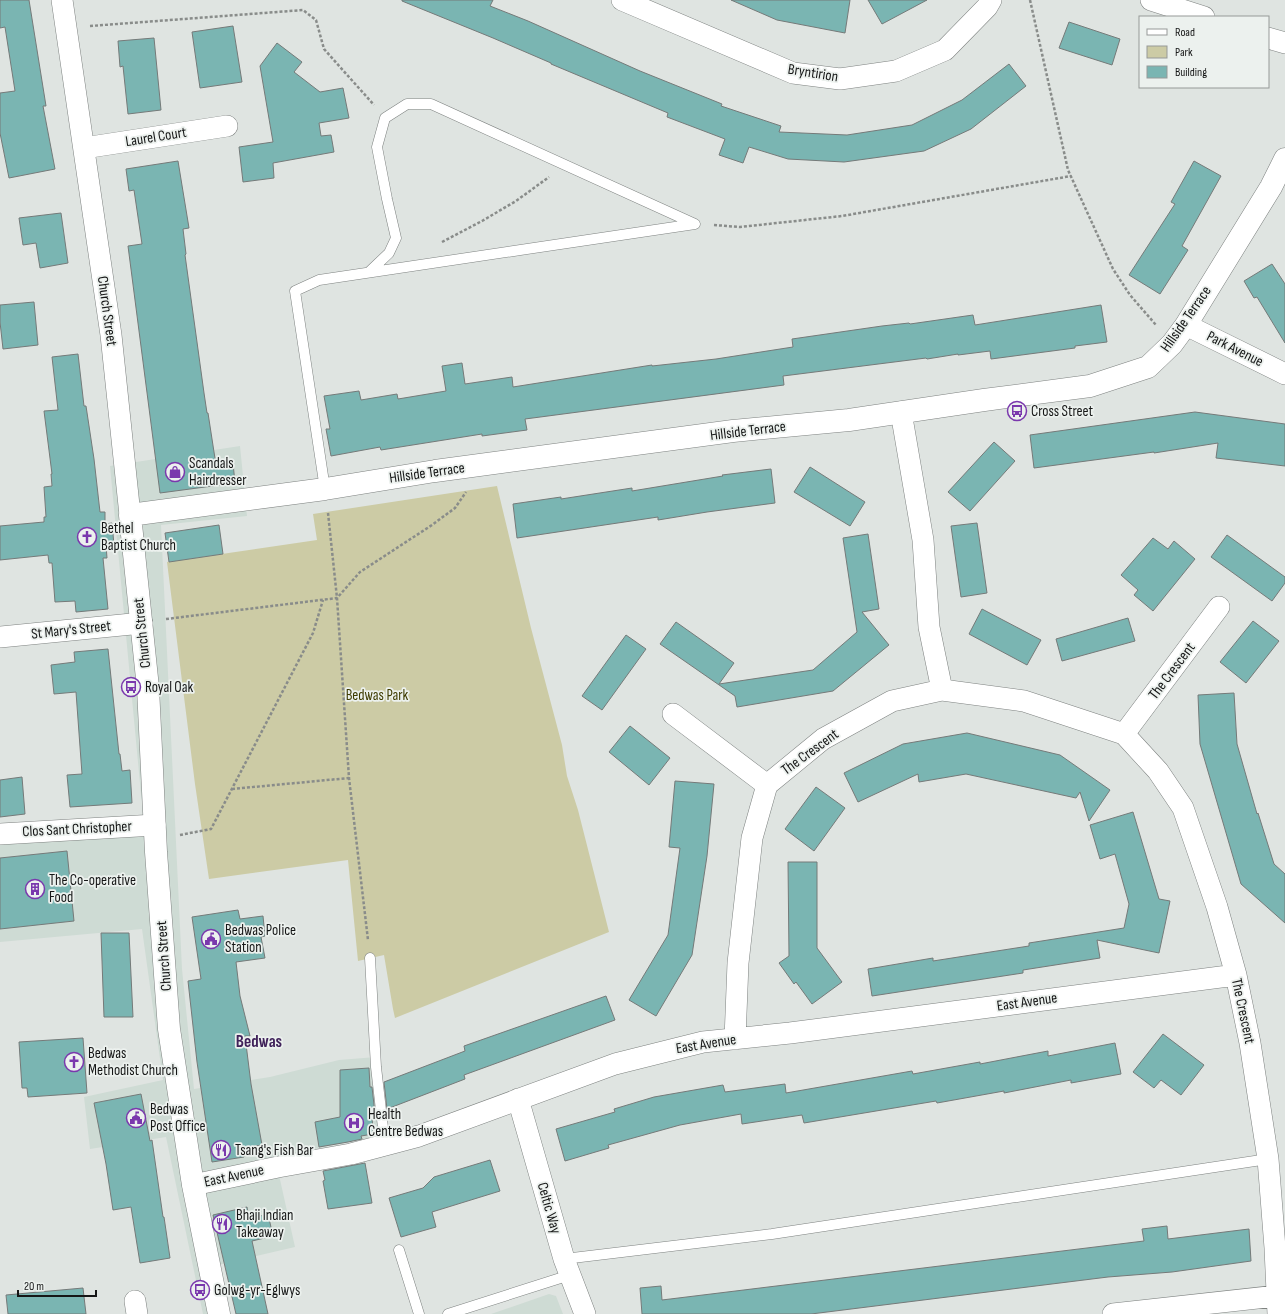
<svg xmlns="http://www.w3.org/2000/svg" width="1285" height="1314" font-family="'Sofia Sans Condensed',sans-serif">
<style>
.built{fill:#cedbd4}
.green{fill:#cccba5}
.building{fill:#7ab5b2;stroke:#757a79}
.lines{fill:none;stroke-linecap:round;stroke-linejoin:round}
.service-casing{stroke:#7e8280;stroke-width:11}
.minor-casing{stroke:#7e8280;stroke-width:22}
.tertiary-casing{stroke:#7e8280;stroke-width:23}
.path{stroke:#898c8a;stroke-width:2.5;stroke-dasharray:3 2;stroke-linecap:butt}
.service{stroke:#fff;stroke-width:10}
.minor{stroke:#fff;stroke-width:21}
.tertiary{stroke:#fff;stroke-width:22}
.labels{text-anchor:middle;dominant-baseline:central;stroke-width:3.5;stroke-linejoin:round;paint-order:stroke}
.street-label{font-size:15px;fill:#151616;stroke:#ecf1ee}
.poi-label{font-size:15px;fill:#151616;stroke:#ecf1ee;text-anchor:start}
.park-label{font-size:15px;fill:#3e3b00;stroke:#ecf1ee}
.quarter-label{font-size:17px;font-weight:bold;fill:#40225a;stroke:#ecf1ee}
</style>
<rect width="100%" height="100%" fill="#dfe4e1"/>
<path class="built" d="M 240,446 L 247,516 L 161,525 L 182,969 L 194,1089 L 270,1077 L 339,1060 L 376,1057 L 383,1135 L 275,1157 L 295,1247 L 218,1265 L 229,1314 L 203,1314 L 166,1137 L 90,1149 L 84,1097 L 163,1080 L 142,929 L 0,942 L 0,824 L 143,815 L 110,466 Z
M 549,1294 L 556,1296 L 563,1314 L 491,1314 Z"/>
<path class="green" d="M 497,486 L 531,628 L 562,745 L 567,776 L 578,810 L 609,932 L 395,1018 L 393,1009 L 384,955 L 358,961 L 348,860 L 209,879 L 195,784 L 167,562 L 317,540 L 313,514 Z"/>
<path class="building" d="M 0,0 L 29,0 L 46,106 L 43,106 L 55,169 L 9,178 L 0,133 L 0,93 L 15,91 L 5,27 L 0,28 Z
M 402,0 L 493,0 L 490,6 L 528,21 L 640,71 L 722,104 L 721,106 L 781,126 L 779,132 L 847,135 L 912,125 L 962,100 L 1009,64 L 1026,86 L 971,129 L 924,151 L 844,162 L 788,159 L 749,147 L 743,163 L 719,155 L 725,139 L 667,117 L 668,113 L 551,64 L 551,63 L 493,38 L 402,1 Z
M 731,0 L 850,0 L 845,33 L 777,20 Z
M 868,0 L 927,0 L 882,24 Z
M 1069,22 L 1120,39 L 1112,65 L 1059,48 Z
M 233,26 L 242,82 L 200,88 L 192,32 Z
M 154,38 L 161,110 L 128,114 L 123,66 L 120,67 L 118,41 Z
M 277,43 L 302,62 L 294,72 L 320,92 L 343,88 L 349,118 L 319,123 L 321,136 L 331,135 L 334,152 L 273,163 L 274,178 L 243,182 L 239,147 L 273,142 L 260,66 Z
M 178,161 L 189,228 L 183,229 L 186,254 L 185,255 L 204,393 L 207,413 L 208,413 L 216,465 L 233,463 L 235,483 L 160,493 L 128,246 L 142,244 L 134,190 L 129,191 L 126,169 Z
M 1194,161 L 1221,176 L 1182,246 L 1188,250 L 1160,294 L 1129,275 L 1175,204 L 1171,202 Z
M 61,213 L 68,263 L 40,268 L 36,243 L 23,245 L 19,218 Z
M 1272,264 L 1285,284 L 1285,343 L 1257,297 L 1254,298 L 1244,281 Z
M 34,302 L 38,345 L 3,349 L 0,322 L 0,305 Z
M 1101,305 L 1107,342 L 1075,346 L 1075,348 L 991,359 L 990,351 L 958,355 L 958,354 L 927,359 L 926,358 L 783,376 L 784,385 L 525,419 L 527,430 L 482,436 L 482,434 L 381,450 L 380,447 L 331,456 L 326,429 L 330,429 L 324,396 L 359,391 L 361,400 L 397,394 L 398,399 L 446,391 L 442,366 L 462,363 L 465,384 L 512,377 L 513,387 L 652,365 L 652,366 L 716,359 L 793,347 L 792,339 L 882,326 L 909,323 L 910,324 L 973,315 L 975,325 Z
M 78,354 L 84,406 L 86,406 L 94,459 L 100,512 L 105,512 L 105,524 L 112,523 L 114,545 L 106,545 L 107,558 L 103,558 L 108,609 L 76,612 L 75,601 L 55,602 L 52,563 L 49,563 L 48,555 L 0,560 L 0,526 L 44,522 L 44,517 L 46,517 L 44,487 L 52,486 L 51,474 L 52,474 L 44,411 L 58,410 L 52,357 Z
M 1195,412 L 1285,424 L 1285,466 L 1216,458 L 1218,443 L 1154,453 L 1154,452 L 1034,468 L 1030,435 Z
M 994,442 L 1015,461 L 970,511 L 948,492 Z
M 810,467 L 865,502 L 850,526 L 794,492 Z
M 771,469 L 775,503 L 707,512 L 658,520 L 658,517 L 517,538 L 513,504 L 561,497 L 561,499 L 632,488 L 632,491 L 723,476 L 722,475 Z
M 977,523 L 987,593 L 961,597 L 951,526 Z
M 219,525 L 223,554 L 169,562 L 165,533 Z
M 868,534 L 879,609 L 862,612 L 889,645 L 833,691 L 737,707 L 735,696 L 660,644 L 676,622 L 734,663 L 719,684 L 813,670 L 857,632 L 843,538 Z
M 1227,535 L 1285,577 L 1285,583 L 1272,601 L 1211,557 Z
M 1153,538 L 1168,549 L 1174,541 L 1195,559 L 1153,611 L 1134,595 L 1138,590 L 1121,575 Z
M 982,609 L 1041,640 L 1027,665 L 969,634 Z
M 1128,618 L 1135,641 L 1062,661 L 1056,639 Z
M 1253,621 L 1279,641 L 1246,683 L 1220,662 Z
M 626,635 L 646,649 L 602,710 L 582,696 Z
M 108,649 L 119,754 L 120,754 L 122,771 L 130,770 L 132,803 L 70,807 L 67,775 L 82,774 L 76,692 L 54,694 L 51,665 L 75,662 L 74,652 Z
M 1234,693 L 1237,744 L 1257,814 L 1258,813 L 1274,864 L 1285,874 L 1285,923 L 1241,884 L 1200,744 L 1198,695 Z
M 630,726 L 670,758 L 649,785 L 609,752 Z
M 967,733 L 1060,755 L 1110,790 L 1089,821 L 1080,792 L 1076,798 L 966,774 L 919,782 L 918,774 L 858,802 L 844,773 L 903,744 Z
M 22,777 L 25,814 L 0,817 L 0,780 Z
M 675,781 L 714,784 L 707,856 L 692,955 L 656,1016 L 629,1000 L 668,935 L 680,848 L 669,847 Z
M 816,787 L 845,808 L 814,851 L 785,829 Z
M 1133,812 L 1159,899 L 1170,901 L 1159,953 L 1097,940 L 1100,958 L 1023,970 L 1023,973 L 872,996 L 868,969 L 933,958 L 933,961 L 984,953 L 1029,946 L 1029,943 L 1124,928 L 1129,904 L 1115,854 L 1100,859 L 1090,825 Z
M 67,851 L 74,921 L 0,929 L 0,858 Z
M 788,862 L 817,862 L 817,948 L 842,982 L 812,1004 L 796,982 L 794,984 L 779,963 L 789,956 Z
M 238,910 L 240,919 L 263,916 L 265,936 L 261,937 L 265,958 L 236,962 L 240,996 L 250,1036 L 245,1036 L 251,1084 L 262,1145 L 243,1148 L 244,1157 L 212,1162 L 197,1062 L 188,981 L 201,979 L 192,917 Z
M 101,933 L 129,933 L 133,1017 L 104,1017 Z
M 606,996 L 615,1020 L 464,1075 L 465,1079 L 387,1109 L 384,1082 L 465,1051 L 464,1046 Z
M 1163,1034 L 1204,1065 L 1181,1095 L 1161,1080 L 1154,1088 L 1133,1072 Z
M 83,1038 L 87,1093 L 28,1097 L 27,1088 L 22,1088 L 19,1042 Z
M 1115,1043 L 1121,1074 L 1071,1083 L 1071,1080 L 1004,1093 L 1004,1091 L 937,1103 L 936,1101 L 804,1123 L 802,1115 L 742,1124 L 741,1114 L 680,1125 L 608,1145 L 609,1148 L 565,1161 L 556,1129 L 615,1112 L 614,1109 L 654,1097 L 723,1085 L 725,1092 L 785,1084 L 786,1093 L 912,1071 L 913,1074 L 980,1062 L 980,1064 L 1048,1051 L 1048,1056 Z
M 369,1068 L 370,1087 L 372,1087 L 375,1114 L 372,1115 L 373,1134 L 361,1136 L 362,1139 L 348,1142 L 319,1147 L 315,1122 L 340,1117 L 340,1070 Z
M 141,1094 L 150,1141 L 152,1140 L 163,1217 L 164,1217 L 170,1258 L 140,1263 L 131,1207 L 113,1210 L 106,1164 L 94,1103 Z
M 490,1160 L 500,1191 L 432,1212 L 436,1227 L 401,1237 L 389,1198 L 423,1188 L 434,1177 Z
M 365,1163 L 372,1203 L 328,1209 L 323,1181 L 325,1180 L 323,1171 Z
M 247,1207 L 249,1219 L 268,1214 L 273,1236 L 252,1241 L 268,1314 L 236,1314 L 213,1215 Z
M 1167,1226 L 1168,1239 L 1249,1229 L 1251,1261 L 1172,1272 L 1108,1277 L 811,1314 L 642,1314 L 640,1288 L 661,1286 L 662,1300 L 1144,1241 L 1142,1229 Z
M 83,1288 L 86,1314 L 8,1314 L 6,1295 Z"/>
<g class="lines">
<g class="service-casing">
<path id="service" d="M 325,489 L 295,291 L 319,280 L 695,224 L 431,104 L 407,104 L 385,118 L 377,147 L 387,199 L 396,238 L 389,253 L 369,272
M 370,958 L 376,1067 L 385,1145
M 399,1250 L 419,1314
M 564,1259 L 772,1234 L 1268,1159
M 448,1314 L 570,1275"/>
</g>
<g class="minor-casing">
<path id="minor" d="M 62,0 L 111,335 L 130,515
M 622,0 L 793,73 L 840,79 L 896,71 L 945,50 L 987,7 L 991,0
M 1151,0 L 1204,17
M 1268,38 L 1285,43
M 84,148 L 227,126
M 1186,325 L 1285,374
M 901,412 L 923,540 L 929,627 L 942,690
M 0,637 L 142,623
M 673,714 L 767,785
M 1124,734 L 1219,607
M 0,834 L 155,825
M 735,1039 L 738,963 L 752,838 L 767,785 L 823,739 L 892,701 L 942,690 L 1024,701 L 1124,734 L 1158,771 L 1183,808 L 1217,907 L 1236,975 L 1250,1043 L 1268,1159 L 1275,1248 L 1278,1314
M 518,1099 L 564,1259 L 585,1314
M 193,1185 L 278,1167 L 351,1154 L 419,1136 L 615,1064 L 703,1042 L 790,1033 L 1236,975
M 135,1301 L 137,1314
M 1113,1314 L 1276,1296"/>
</g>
<g class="tertiary-casing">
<path id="tertiary" d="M 219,1314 L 193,1185 L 169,1029 L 156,852 L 148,688 L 130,515 L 325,489 L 435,471 L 733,431 L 849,420 L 984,400 L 1090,386 L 1148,367 L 1172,344 L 1186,325 L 1271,187 L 1285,159"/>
</g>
<path class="path" d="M 1030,0 L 1068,170 L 1113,269 L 1130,295 L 1156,325
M 90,26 L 303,10 L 316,20 L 324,49 L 374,105
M 714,225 L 740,227 L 842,216 L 1071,176
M 442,242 L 482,221 L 516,201 L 549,177
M 328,513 L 337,598 L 349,778 L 368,940
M 166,619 L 337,598 L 360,572 L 432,525 L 455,508 L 466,492
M 232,789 L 349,778
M 180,835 L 211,829 L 313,633 L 323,600"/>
<use href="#service" class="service"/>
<use href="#minor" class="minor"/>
<use href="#tertiary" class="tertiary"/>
</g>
<defs>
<g id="bus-ring" transform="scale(1)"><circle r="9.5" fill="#ecf1ee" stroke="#7a38ad" stroke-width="1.5"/><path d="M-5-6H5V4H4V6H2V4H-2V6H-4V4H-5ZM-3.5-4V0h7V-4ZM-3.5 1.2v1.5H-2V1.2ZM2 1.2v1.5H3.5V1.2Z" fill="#7a38ad"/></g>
<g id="shop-ring" transform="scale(1)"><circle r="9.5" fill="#ecf1ee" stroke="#7a38ad" stroke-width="1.5"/><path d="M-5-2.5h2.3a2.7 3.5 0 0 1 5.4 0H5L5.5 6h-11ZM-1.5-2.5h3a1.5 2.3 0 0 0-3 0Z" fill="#7a38ad"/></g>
<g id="church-ring" transform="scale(1)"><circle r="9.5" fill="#ecf1ee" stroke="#7a38ad" stroke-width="1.5"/><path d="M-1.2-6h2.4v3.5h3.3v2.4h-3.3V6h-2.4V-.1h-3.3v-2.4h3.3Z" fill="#7a38ad"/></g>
<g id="building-ring" transform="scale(1)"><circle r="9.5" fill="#ecf1ee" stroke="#7a38ad" stroke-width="1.5"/><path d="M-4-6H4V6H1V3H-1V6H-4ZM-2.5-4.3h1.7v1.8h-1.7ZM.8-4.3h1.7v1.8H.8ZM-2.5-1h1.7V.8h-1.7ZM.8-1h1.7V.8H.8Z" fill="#7a38ad"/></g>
<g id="civic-ring" transform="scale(1)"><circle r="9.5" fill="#ecf1ee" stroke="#7a38ad" stroke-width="1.5"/><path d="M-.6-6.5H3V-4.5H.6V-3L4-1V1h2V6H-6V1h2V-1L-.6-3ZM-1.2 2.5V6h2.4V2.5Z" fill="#7a38ad"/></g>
<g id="hospital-ring" transform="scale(1)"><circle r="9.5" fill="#ecf1ee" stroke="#7a38ad" stroke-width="1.5"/><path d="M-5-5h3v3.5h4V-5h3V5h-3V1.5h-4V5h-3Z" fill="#7a38ad"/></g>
<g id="restaurant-ring" transform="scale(1)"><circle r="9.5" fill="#ecf1ee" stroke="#7a38ad" stroke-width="1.5"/><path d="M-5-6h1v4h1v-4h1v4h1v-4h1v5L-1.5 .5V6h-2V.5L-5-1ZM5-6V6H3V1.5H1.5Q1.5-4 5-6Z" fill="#7a38ad"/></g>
</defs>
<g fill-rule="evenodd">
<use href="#bus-ring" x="1017" y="411"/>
<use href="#shop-ring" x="175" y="472"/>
<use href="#church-ring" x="87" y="537"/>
<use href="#bus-ring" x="131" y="687"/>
<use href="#building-ring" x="35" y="889"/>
<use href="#civic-ring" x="211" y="939"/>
<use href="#church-ring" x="74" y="1062"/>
<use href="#civic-ring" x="136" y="1118"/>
<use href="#hospital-ring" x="354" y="1123"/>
<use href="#restaurant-ring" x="221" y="1150"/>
<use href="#restaurant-ring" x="222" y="1224"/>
<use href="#bus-ring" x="200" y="1290"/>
</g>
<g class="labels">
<g class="street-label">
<text transform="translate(813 73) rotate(9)">Bryntirion</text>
<text transform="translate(156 137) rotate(-9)">Laurel Court</text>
<text transform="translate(107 311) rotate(82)">Church Street</text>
<text transform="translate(1186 319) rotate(-55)">Hillside Terrace</text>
<text transform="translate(1235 349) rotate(27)">Park Avenue</text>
<text transform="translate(748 431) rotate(-7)">Hillside Terrace</text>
<text transform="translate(427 473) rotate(-8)">Hillside Terrace</text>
<text transform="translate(71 630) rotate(-6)">St Mary's Street</text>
<text transform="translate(142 633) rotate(-96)">Church Street</text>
<text transform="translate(1172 671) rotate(-53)">The Crescent</text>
<text transform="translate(810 752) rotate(-36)">The Crescent</text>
<text transform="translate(77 829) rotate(-3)">Clos Sant Christopher</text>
<text transform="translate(164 956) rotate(-94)">Church Street</text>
<text transform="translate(1027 1002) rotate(-8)">East Avenue</text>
<text transform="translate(1243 1011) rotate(78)">The Crescent</text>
<text transform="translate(706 1044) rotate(-9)">East Avenue</text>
<text transform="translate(234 1176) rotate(-12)">East Avenue</text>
<text transform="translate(549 1208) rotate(74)">Celtic Way</text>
</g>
<g class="poi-label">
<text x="1031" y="411">Cross Street</text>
<text x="189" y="463">Scandals<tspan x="189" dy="17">Hairdresser</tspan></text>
<text x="101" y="528">Bethel<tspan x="101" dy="17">Baptist Church</tspan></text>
<text x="145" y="687">Royal Oak</text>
<text x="49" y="880">The Co-operative<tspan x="49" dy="17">Food</tspan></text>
<text x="225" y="930">Bedwas Police<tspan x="225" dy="17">Station</tspan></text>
<text x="88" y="1053">Bedwas<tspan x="88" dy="17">Methodist Church</tspan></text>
<text x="150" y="1109">Bedwas<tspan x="150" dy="17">Post Office</tspan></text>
<text x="368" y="1114">Health<tspan x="368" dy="17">Centre Bedwas</tspan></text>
<text x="235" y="1150">Tsang's Fish Bar</text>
<text x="236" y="1215">Bhaji Indian<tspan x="236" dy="17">Takeaway</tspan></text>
<text x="214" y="1290">Golwg-yr-Eglwys</text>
</g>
<g class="park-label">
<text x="377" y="695">Bedwas Park</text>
</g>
<g class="quarter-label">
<text x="259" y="1042">Bedwas</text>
</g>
</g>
<rect x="1139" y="16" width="130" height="72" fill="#ecf1ee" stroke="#969998"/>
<rect x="1147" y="29" width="20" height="6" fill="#ffffff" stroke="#969998"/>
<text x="1175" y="36" font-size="12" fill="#151616">Road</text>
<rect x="1147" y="46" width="20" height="12" fill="#cccba5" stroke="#969998"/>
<text x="1175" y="56" font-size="12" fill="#151616">Park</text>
<rect x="1147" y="66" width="20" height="12" fill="#7ab5b2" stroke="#969998"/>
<text x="1175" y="76" font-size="12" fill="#151616">Building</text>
<path d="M18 1290v6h78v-6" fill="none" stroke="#151616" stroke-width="2"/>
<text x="24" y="1290" font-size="12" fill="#151616" stroke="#ecf1ee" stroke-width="3" paint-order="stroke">20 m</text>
</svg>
